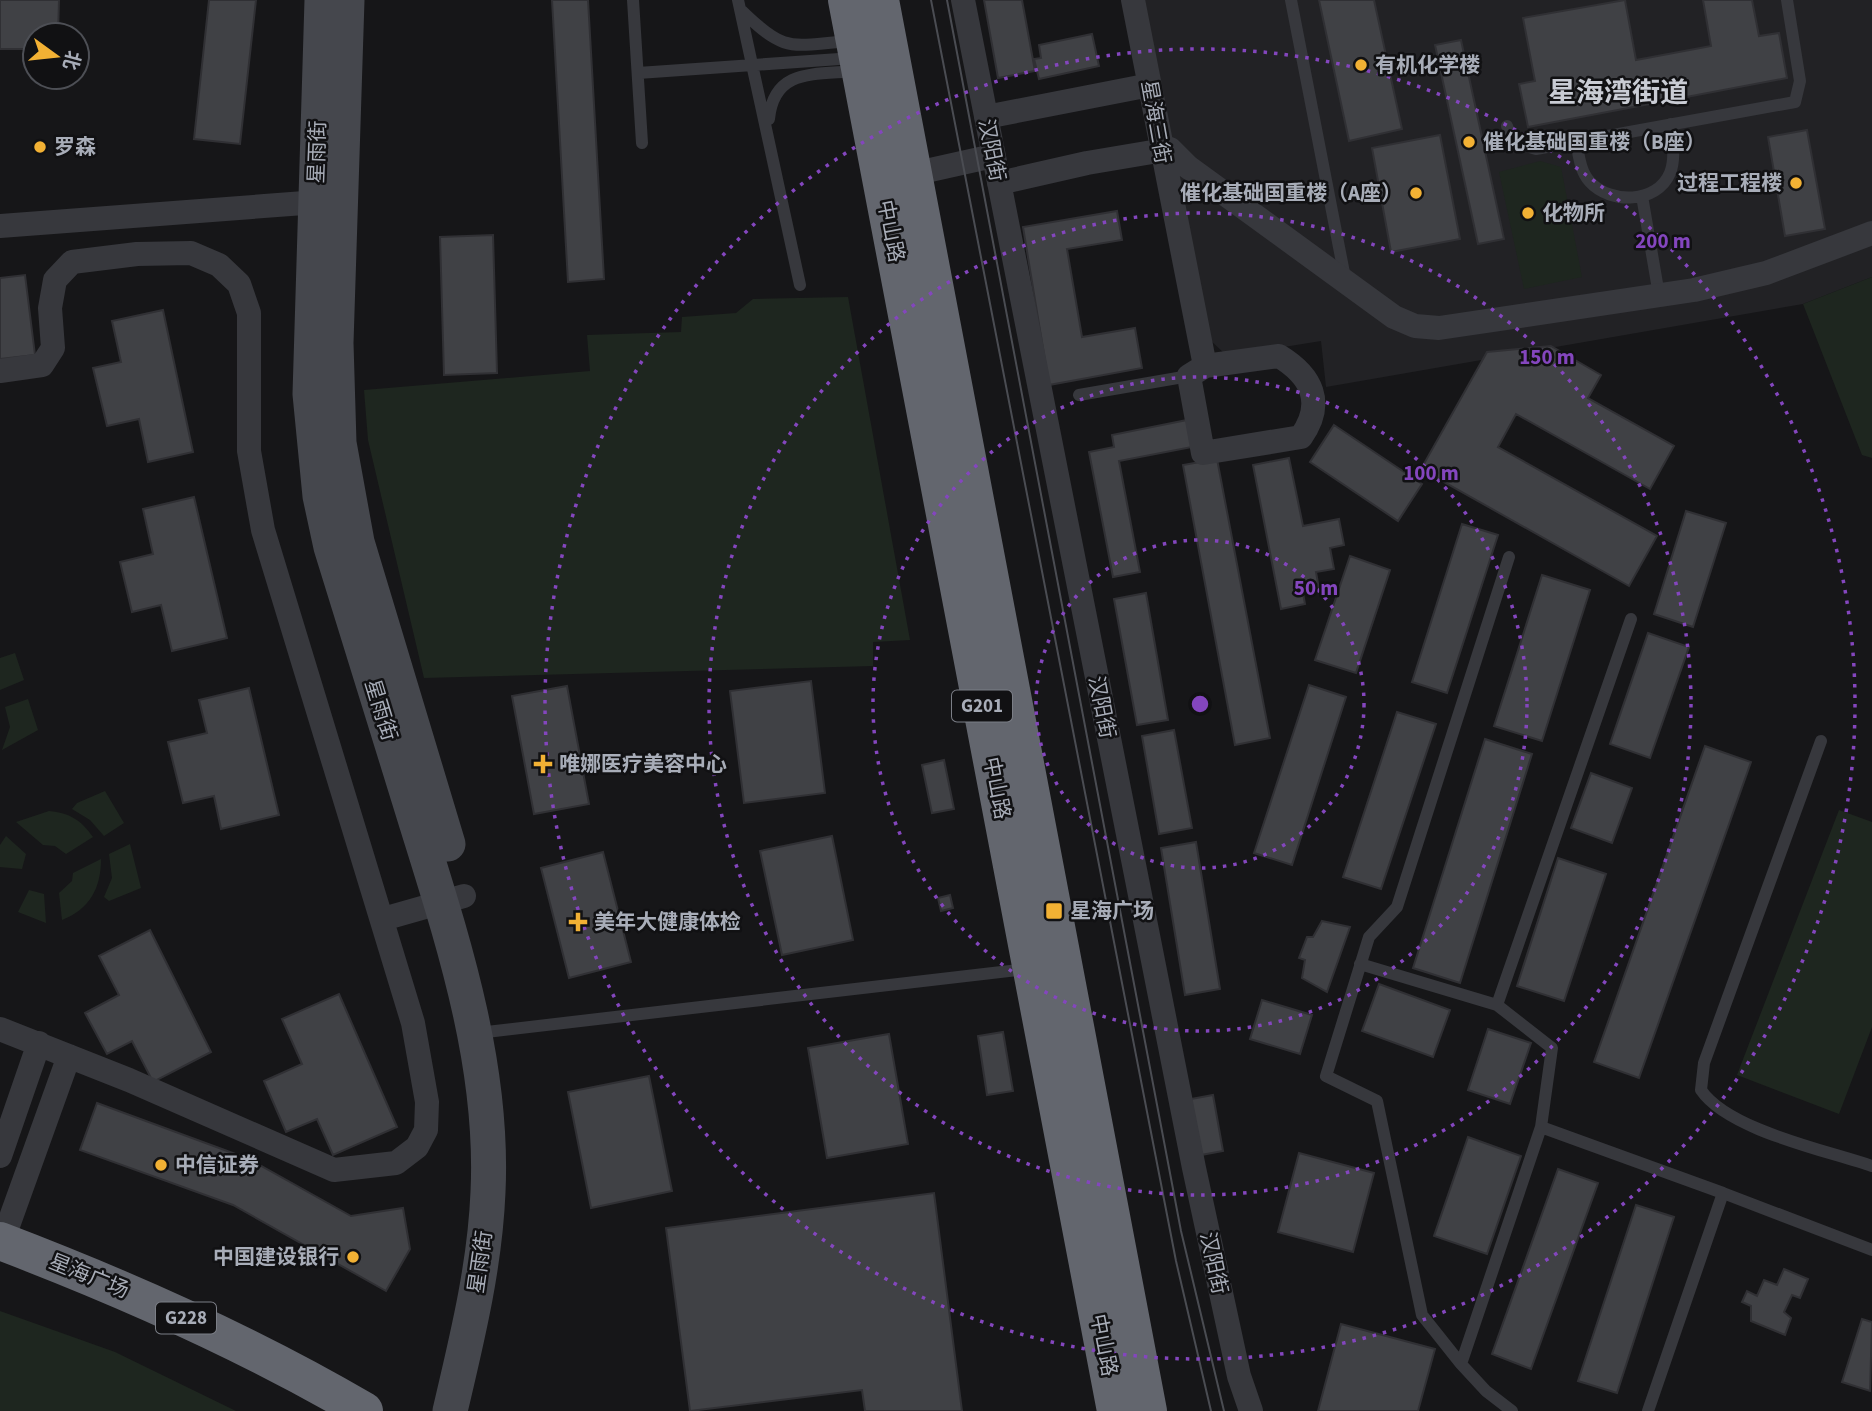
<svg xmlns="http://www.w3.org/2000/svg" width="1872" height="1411" font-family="'Source Sans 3','Noto Sans SC',sans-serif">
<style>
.built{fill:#222225}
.green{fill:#1e261f}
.building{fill:#404145;stroke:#303034;stroke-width:2}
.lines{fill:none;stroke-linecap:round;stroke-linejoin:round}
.lane{stroke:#37383d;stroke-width:12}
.street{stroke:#37383d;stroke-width:24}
.secondary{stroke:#45474d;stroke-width:35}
.highway{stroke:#63666e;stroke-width:38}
.tram{stroke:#4a4c52;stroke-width:2}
.ring{fill:none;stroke:#8446be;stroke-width:3.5;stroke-dasharray:3.5 7}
.poi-dot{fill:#f2b134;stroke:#111113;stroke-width:2.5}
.labels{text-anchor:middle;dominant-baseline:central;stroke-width:5;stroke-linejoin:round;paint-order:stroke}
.shield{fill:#111113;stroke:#7b7e86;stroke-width:2}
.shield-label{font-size:19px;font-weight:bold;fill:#a8adb8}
.poi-label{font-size:21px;font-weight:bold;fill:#a8adb8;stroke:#111113;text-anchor:start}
.street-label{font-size:21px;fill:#a8adb8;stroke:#111113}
.district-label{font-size:28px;font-weight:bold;fill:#c9ccd4;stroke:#111113}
.centre{fill:#8446be;stroke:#111113;stroke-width:3.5}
.ring-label{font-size:21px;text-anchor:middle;font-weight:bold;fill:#8446be;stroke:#111113;stroke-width:5;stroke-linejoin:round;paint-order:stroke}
</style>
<rect width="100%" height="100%" fill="#161618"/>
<path class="built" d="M 1139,0 L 1872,0 L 1872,277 L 1803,304 L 1326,387 L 1321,341 L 1234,355 L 1224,353 L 1210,340 Z"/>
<path class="green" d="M 1540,161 L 1561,167 L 1582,277 L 1524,289 L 1499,172 Z
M 1872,277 L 1872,458 L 1862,455 L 1803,304 Z
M 848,297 L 910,640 L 873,642 L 873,666 L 424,678 L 368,440 L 364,390 L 590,371 L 587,335 L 681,332 L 682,317 L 736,313 L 753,299 Z
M 15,653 L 24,680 L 0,690 L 0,658 Z
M 28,699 L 38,730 L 2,750 L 10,727 L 5,707 Z
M 105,791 L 124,823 L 104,836 L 90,820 L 72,809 L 77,803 Z
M 1839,810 L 1872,822 L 1872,1027 L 1839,1114 L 1737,1075 Z
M 49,811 C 70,813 81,820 93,837 L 66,854 L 55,846 L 43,845 L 16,822 Z
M 6,836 L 26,854 L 22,869 L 0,867 L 0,845 Z
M 130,844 L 141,888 L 109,901 L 104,897 L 112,878 L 109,854 Z
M 101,859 C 101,888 90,909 62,920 L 59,893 L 72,881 L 73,873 Z
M 29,890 L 44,894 L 46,923 L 18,912 Z
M 0,1311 L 115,1352 L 236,1411 L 0,1411 Z"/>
<path class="building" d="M 0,0 L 59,0 L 58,35 L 35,35 L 35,49 L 0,49 Z
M 209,0 L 256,0 L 240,144 L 194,139 Z
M 552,0 L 588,0 L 604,279 L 568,282 Z
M 984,0 L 1022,0 L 1035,71 L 998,78 Z
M 1319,0 L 1374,0 L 1402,129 L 1349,141 Z
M 1625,0 L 1636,60 L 1711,46 L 1703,0 L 1752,0 L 1759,36 L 1779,33 L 1787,78 L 1528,127 L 1519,84 L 1535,81 L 1523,18 Z
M 1092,34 L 1099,66 L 1039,79 L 1034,59 L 1041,58 L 1039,45 Z
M 1461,40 L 1504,239 L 1478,244 L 1435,45 Z
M 1807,130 L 1825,229 L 1785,236 L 1768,137 Z
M 1440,135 L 1460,239 L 1391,252 L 1372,148 Z
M 1117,211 L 1122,240 L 1067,249 L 1082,337 L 1135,328 L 1142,368 L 1049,385 L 1023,227 Z
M 493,235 L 497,373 L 444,375 L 440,237 Z
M 25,275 L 35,355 L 0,359 L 0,278 Z
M 163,310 L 193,452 L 148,462 L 139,419 L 107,426 L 93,368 L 121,362 L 112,321 Z
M 1551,346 L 1601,375 L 1588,398 L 1674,446 L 1650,489 L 1516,414 L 1498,447 L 1657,536 L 1629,586 L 1421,469 L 1487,352 Z
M 1187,420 L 1192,447 L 1119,461 L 1140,572 L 1113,577 L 1089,452 L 1114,447 L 1112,435 Z
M 1334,425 L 1422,484 L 1398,521 L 1310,462 Z
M 1289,458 L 1303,526 L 1339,519 L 1344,545 L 1330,548 L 1334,569 L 1316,572 L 1319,589 L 1303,593 L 1305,604 L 1281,609 L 1253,465 Z
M 1217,459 L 1270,738 L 1235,745 L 1183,465 Z
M 194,497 L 227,638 L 172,651 L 161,605 L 132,612 L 120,562 L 153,554 L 143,509 Z
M 1686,511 L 1726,523 L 1693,627 L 1654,614 Z
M 1462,524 L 1498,535 L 1447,693 L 1412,682 Z
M 1350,556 L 1390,570 L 1356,673 L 1315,660 Z
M 1542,575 L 1590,590 L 1542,741 L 1494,726 Z
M 1146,593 L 1168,720 L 1137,725 L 1114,599 Z
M 1648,633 L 1689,647 L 1650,758 L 1610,744 Z
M 811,681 L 825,793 L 744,803 L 730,691 Z
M 1309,685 L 1346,697 L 1292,865 L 1254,853 Z
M 567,686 L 589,804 L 534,814 L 512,696 Z
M 249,688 L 279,815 L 221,829 L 214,796 L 183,803 L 168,742 L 207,733 L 199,700 Z
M 1397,712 L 1436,724 L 1381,889 L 1343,877 Z
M 1174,730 L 1192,828 L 1159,834 L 1142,736 Z
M 1485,739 L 1532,754 L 1460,983 L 1413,968 Z
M 1705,746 L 1751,762 L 1639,1078 L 1594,1062 Z
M 944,760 L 954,809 L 932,813 L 922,765 Z
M 1591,773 L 1632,788 L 1612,843 L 1571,828 Z
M 832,836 L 853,940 L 782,955 L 760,851 Z
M 1196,842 L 1220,989 L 1185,995 L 1161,848 Z
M 603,852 L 631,962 L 569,978 L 541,868 Z
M 1558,858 L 1606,874 L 1564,1001 L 1517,986 Z
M 950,895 L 953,908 L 941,911 L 938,898 Z
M 1322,921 L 1350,927 L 1327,992 L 1302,978 L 1305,960 L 1299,958 L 1307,937 L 1313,937 Z
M 150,930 L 211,1052 L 153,1082 L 132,1041 L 107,1054 L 85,1013 L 119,995 L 99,956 Z
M 1379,984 L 1450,1010 L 1433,1057 L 1362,1031 Z
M 339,994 L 397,1127 L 333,1155 L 317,1119 L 286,1132 L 264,1081 L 302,1064 L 282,1019 Z
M 1262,1000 L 1312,1015 L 1300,1054 L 1250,1039 Z
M 1488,1029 L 1531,1043 L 1510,1104 L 1468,1090 Z
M 1003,1032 L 1013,1091 L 987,1095 L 978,1036 Z
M 889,1034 L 908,1144 L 827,1158 L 808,1048 Z
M 649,1076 L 672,1191 L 591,1208 L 568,1092 Z
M 1213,1095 L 1223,1151 L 1201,1155 L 1191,1099 Z
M 97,1103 L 249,1159 L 351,1216 L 403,1208 L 410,1249 L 386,1291 L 233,1205 L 80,1150 Z
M 1468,1137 L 1521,1156 L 1487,1254 L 1434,1236 Z
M 1299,1153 L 1374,1173 L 1353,1252 L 1278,1232 Z
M 1558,1169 L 1598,1183 L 1531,1369 L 1492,1354 Z
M 934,1193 L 962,1411 L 865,1411 L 862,1390 L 690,1411 L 666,1228 Z
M 1636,1205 L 1674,1217 L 1617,1393 L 1578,1381 Z
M 1784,1269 L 1808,1279 L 1800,1298 L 1792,1295 L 1784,1312 L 1791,1318 L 1785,1335 L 1751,1321 L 1751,1306 L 1742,1302 L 1747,1291 L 1757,1296 L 1764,1280 L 1777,1285 Z
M 1862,1319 L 1872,1322 L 1870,1391 L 1842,1382 Z
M 1341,1324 L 1435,1349 L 1418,1411 L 1318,1411 Z"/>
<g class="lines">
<path class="lane" d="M 633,0 L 642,143
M 738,0 L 800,285
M 1291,0 L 1345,278
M 742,11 C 787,55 791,45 851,41
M 638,73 L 854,58
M 769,119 C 774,68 815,75 856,71
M 1507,126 L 1513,142 L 1536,149 L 1795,102 L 1800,81 L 1787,0
M 1576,141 C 1579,156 1580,171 1590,182 C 1610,204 1657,204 1670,173 C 1676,158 1672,140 1671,124
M 1642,196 L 1659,295
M 1079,395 L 1189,376
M 1821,741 L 1704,1063 L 1701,1090 C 1728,1130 1825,1150 1872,1166
M 1360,964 L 1497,1005
M 478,1033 L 1026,969
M 1541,1127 L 1552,1048 L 1497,1005 L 1631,619
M 1461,1364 L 1422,1315 L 1377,1101 L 1326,1076 L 1369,937 L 1397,907 L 1509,557
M 1512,1411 L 1486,1391 L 1461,1364 L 1541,1127 L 1723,1193
M 1648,1411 L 1723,1193 L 1872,1250"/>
<path class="street" d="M 963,0 L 1194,1168 L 1239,1376 L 1251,1411
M 1133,0 L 1205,366
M 986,117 L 1150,85
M 899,177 L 993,156
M 999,183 L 1087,163 L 1170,149 L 1188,167 L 1394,317 L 1415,326 L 1439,328 L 1694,290 L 1766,273 L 1872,233
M 0,226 L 331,201
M 1279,356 C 1312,376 1325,403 1301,437 L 1203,453 L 1189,376 L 1205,366 Z
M 0,371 L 42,365 L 53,348 L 50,308 L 55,280 L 72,262 L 137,254 L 191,253 L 219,265 L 239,284 L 249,313 L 249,451 L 263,530 L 413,1023 L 427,1102 L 426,1130 L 417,1147 L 396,1163 L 334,1170 L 129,1080 L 0,1029
M 383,919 L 464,896
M 0,1156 L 39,1043
M 0,1248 L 69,1056"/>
<path class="secondary" d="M 322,0 L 310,394 L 320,496 L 331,547 C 360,640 388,732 417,825 C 454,944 494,1066 488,1192 C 485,1266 467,1339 450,1411
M 347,0 L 336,343 L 339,443 L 357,542 L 448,844"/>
<path class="highway" d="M 847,0 L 1116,1411
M 880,0 L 1148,1411
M 0,1241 C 126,1289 248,1343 364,1411"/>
<path class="tram" d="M 931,0 L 1176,1261 L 1211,1411
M 947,0 L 1181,1231 L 1224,1411"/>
</g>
<g class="ring">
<circle cx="1200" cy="704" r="164"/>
<circle cx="1200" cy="704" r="327"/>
<circle cx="1200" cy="704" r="491"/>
<circle cx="1200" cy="704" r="655"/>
</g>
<g class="poi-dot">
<circle cx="1361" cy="65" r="7"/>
<circle cx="1469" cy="142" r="7"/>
<circle cx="40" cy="147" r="7"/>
<circle cx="1796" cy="183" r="7"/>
<circle cx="1416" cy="193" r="7"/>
<circle cx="1528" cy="213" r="7"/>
<path d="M539.5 753.5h7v7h7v7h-7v7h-7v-7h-7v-7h7z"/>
<rect x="1045" y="902" width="18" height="18" rx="3.5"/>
<path d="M574.5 911.5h7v7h7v7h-7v7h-7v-7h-7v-7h7z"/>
<circle cx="161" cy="1165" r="7"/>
<circle cx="353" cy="1257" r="7"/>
</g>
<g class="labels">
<g class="shield">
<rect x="952" y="690.5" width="60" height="31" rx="5"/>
<rect x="156" y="1302.5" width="60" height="31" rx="5"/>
</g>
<g class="shield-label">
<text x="982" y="706">G201</text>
<text x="186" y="1318">G228</text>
</g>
<g class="poi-label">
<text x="1375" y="65">有机化学楼</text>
<text x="1483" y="142">催化基础国重楼（B座）</text>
<text x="54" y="147">罗森</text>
<text x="1782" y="183" text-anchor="end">过程工程楼</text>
<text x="1402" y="193" text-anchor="end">催化基础国重楼（A座）</text>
<text x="1542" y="213">化物所</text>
<text x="559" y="764">唯娜医疗美容中心</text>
<text x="1070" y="911">星海广场</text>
<text x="594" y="922">美年大健康体检</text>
<text x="175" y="1165">中信证券</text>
<text x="339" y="1257" text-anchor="end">中国建设银行</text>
</g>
<g class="street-label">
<text transform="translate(1156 122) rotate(80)">星海三街</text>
<text transform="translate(992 150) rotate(79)">汉阳街</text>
<text transform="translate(317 152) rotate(-88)">星雨街</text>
<text transform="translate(891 231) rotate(79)">中山路</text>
<text transform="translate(1102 707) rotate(79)">汉阳街</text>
<text transform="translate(381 710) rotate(73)">星雨街</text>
<text transform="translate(997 788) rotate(79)">中山路</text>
<text transform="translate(480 1262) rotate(-82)">星雨街</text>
<text transform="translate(1214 1263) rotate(78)">汉阳街</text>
<text transform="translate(89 1276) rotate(22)">星海广场</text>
<text transform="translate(1104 1345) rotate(79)">中山路</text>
</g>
<g class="district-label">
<text x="1618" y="93">星海湾街道</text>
</g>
</g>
<circle cx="1200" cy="704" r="10" class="centre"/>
<g class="ring-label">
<text x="1663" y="248">200 m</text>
<text x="1547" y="364">150 m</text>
<text x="1431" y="480">100 m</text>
<text x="1316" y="595">50 m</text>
</g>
<g transform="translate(56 56) rotate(105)"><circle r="33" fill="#111113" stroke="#4d4f55" stroke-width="2"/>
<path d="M0-5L12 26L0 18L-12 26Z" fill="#f2b134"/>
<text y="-10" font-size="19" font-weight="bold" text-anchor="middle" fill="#a8adb8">北</text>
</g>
</svg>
